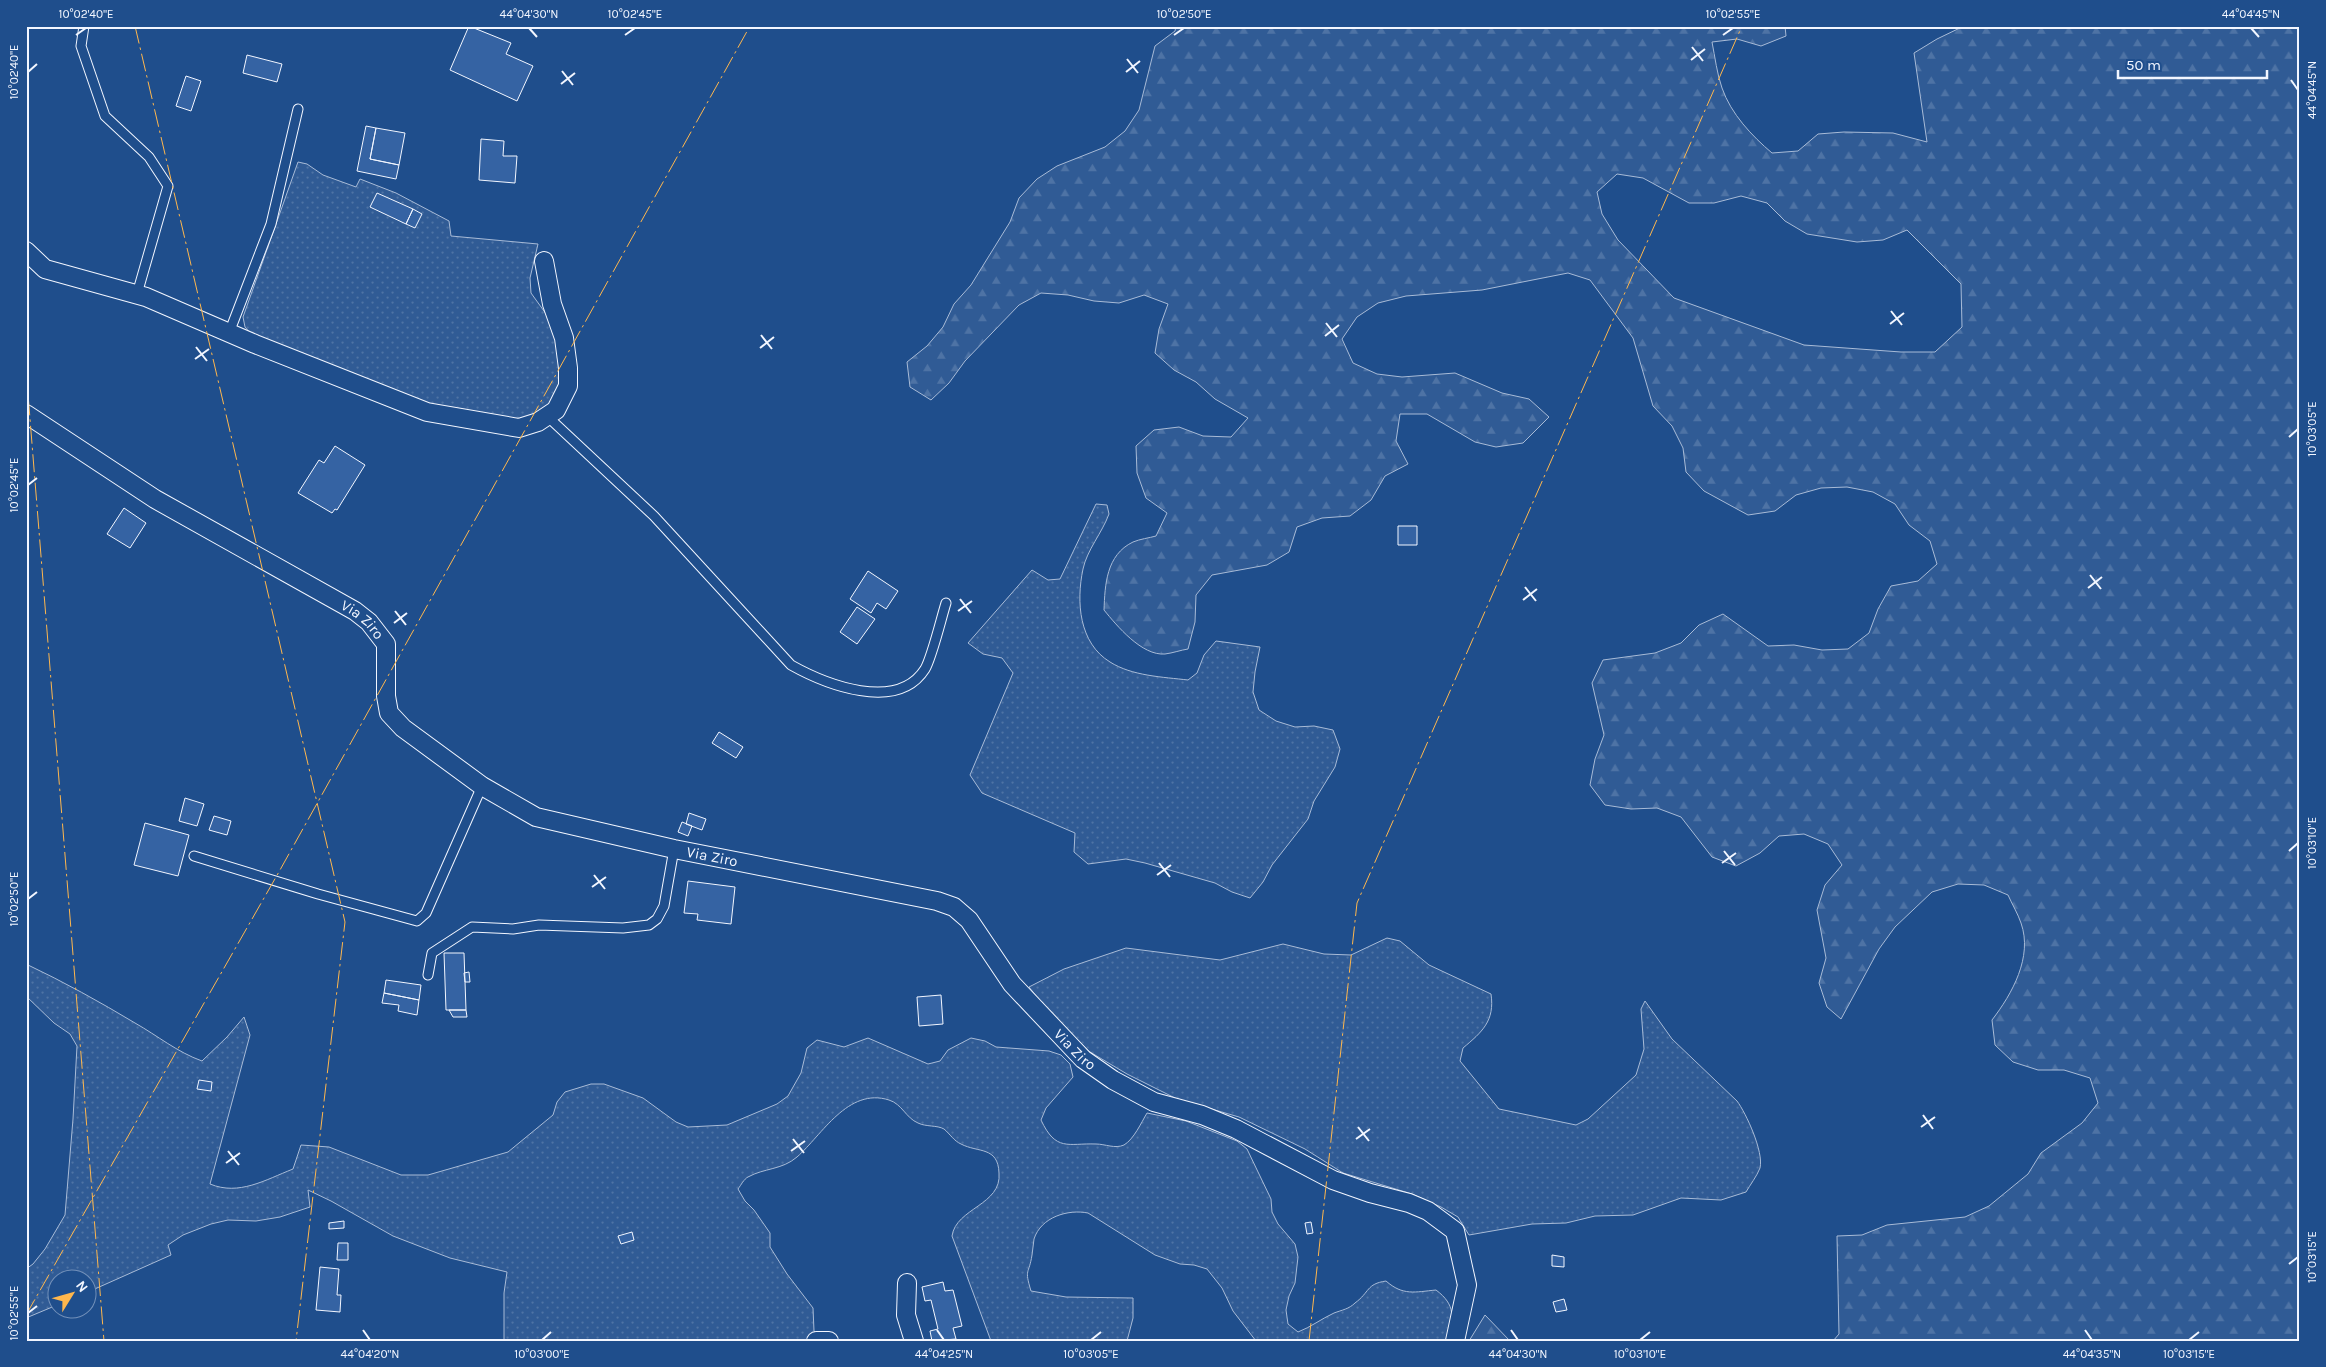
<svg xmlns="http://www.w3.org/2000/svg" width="2326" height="1367" font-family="Karla,sans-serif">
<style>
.grass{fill:url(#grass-dots);stroke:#a8bbd7}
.forest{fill:url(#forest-firs);stroke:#a8bbd7;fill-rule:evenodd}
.building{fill:#3563a3;stroke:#f2f6ff}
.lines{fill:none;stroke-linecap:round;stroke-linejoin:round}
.service-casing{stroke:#f2f6ff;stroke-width:11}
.minor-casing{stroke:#f2f6ff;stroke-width:20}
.service{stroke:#1f4e8c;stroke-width:9}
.minor{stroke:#1f4e8c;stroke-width:18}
.power{stroke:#ffb74d;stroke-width:1;stroke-dasharray:18 4 2.5 4;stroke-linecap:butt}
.ticks{fill:none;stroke:#f2f6ff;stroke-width:2}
.labels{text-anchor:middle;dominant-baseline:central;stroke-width:4;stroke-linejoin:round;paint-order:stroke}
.street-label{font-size:15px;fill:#f2f6ff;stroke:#1f4e8c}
.neatline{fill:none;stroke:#f2f6ff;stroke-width:2}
.ticks-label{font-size:12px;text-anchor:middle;fill:#f2f6ff}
</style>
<defs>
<pattern id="grass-dots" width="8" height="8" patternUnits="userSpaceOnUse" patternTransform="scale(1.25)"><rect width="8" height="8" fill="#305b95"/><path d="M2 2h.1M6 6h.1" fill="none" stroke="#4e73a5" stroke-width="1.8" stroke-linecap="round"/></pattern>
<pattern id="forest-firs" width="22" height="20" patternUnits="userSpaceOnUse" patternTransform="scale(1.25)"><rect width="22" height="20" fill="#305b95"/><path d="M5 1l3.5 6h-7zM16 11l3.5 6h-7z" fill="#4e73a5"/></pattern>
</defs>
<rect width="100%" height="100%" fill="#1f4e8c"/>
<path class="grass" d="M 298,162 L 307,164 L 323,175 L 356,187 L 360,179 L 396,193 L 449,221 L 451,236 L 538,244 L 530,278 L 531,293 L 554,325 L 561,382 L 549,406 L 537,415 L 517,421 L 432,407 L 251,334 L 245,327 L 243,317 Z
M 1096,504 L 1107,505 L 1109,514 C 1102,533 1087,550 1083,569 C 1076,602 1079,643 1110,662 C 1132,676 1163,677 1188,680 L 1197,673 L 1204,655 L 1216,641 L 1260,647 L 1255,672 L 1253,692 L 1259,710 L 1276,721 L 1295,727 L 1314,726 L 1333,730 L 1340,749 L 1335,767 L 1314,801 L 1308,819 L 1272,865 L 1263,882 L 1250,898 L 1232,892 L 1215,883 L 1145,863 L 1126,859 L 1088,864 L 1074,852 L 1075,833 L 982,793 L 970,775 L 1013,673 L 1002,658 L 983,654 L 968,643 L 1032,570 L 1048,580 L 1060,579 Z
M 1387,938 L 1400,941 L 1429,965 L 1491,994 C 1495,1021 1482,1032 1463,1048 L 1460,1061 L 1499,1109 L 1576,1125 L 1588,1119 L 1636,1075 L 1644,1049 L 1641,1009 L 1645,1001 L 1672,1039 L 1737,1101 C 1746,1113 1764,1152 1760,1168 C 1757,1176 1750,1185 1746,1192 L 1721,1200 L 1681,1198 L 1633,1215 L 1595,1216 L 1566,1223 L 1532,1224 L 1469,1235 L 1458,1217 L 1441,1207 L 1412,1194 L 1343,1173 L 1305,1149 L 1239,1117 L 1177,1099 L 1127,1074 L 1090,1052 L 1052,1016 L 1029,987 L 1064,969 L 1126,948 L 1220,960 L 1283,944 L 1324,954 L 1351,955 Z
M 26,964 C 64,982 100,1002 135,1023 C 158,1036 177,1052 202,1061 L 227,1037 L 244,1017 L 250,1035 L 210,1184 C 239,1196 265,1180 293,1169 L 301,1145 L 329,1147 L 401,1175 L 428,1175 L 508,1152 L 553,1115 L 557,1102 L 565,1092 L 591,1084 L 604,1084 L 643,1098 L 676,1122 L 688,1127 L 727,1125 L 777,1104 L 788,1096 L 801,1073 L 807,1048 L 817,1040 L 844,1047 L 868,1038 L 928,1064 L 940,1061 L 948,1050 L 971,1038 L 985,1041 L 996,1047 L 1049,1051 L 1061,1055 L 1070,1064 L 1073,1077 L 1046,1108 L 1041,1120 C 1056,1152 1068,1143 1096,1144 C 1105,1144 1115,1149 1124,1145 C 1134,1139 1141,1123 1147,1113 L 1186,1121 L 1237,1141 L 1247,1149 L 1271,1199 L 1272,1212 L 1278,1224 L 1295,1244 L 1298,1257 L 1295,1283 L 1289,1296 L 1286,1310 L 1288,1324 L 1298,1332 C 1311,1327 1321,1319 1334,1313 C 1342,1310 1349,1309 1355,1303 C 1370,1292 1366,1284 1386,1281 C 1403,1296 1415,1292 1436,1290 C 1456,1305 1454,1318 1447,1341 L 1256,1341 L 1233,1311 L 1222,1288 L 1207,1269 L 1194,1265 L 1180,1264 L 1155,1255 L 1088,1213 C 1068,1209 1041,1217 1034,1239 C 1033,1244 1033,1250 1032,1255 C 1029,1275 1024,1268 1031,1291 L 1066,1297 L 1133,1298 L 1133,1318 L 1127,1341 L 991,1341 L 952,1236 C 956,1208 1002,1205 999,1173 C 998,1146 978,1153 961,1144 C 954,1141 950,1134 944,1129 C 937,1125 926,1127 918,1123 C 906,1118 902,1104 889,1100 C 848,1087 822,1135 797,1157 C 782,1170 764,1168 748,1177 C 744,1179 741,1185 738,1189 L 745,1201 L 754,1210 L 770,1233 L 770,1247 L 787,1274 L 813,1308 L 814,1331 L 821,1341 L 504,1341 L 504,1293 L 507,1272 L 450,1258 L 393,1236 L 331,1201 L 308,1190 L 310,1207 L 280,1217 L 256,1221 L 228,1220 L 211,1224 L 183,1235 L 168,1245 L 171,1255 L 88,1292 L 88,1280 L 58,1280 L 57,1305 L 26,1318 L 26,1269 L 33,1264 L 45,1249 L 65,1215 L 73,1119 L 77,1046 L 70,1034 L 54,1023 L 26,996 Z"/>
<path class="forest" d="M 1176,26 L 1785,26 L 1786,36 L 1761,46 L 1737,39 L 1712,42 C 1715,57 1717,74 1722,88 C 1731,114 1752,136 1772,153 L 1798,151 L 1818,134 L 1844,132 L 1893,133 L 1927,142 L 1914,53 L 1937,39 L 1964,26 L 2300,26 L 2300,1341 L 1833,1341 L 1839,1334 L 1837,1236 L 1862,1235 L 1887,1225 L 1965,1217 L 1989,1206 L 2028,1174 L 2041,1153 L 2082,1123 L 2098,1103 L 2090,1078 L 2064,1070 L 2038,1070 L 2013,1062 L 1995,1045 L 1992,1020 C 2012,994 2033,957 2021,923 C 2018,914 2012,904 2008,895 L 1984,885 L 1958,884 L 1932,892 L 1895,927 L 1879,949 L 1841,1019 L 1827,1007 L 1819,983 L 1826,958 L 1817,910 L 1825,885 L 1842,865 L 1828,844 L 1804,834 L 1779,836 L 1760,853 L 1736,866 L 1712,857 L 1681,817 L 1657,808 L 1631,809 L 1605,805 L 1590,785 L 1595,759 L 1604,735 L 1592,683 L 1603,660 L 1655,653 L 1681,643 L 1699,625 L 1723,614 L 1768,646 L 1794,645 L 1822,650 L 1848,649 L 1869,633 L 1878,609 L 1891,586 L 1918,581 L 1937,564 L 1930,541 L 1909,525 L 1895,504 L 1873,492 L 1847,487 L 1821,488 L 1796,495 L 1775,511 L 1748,515 L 1704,491 L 1686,472 L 1683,448 L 1672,426 L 1653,406 L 1633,338 L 1590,280 L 1568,273 L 1482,290 L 1406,296 L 1378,303 L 1357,317 L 1342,339 L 1353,363 L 1377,374 L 1402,377 L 1455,373 L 1502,393 L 1529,399 L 1549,417 L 1523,443 L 1496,447 L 1475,442 L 1427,414 L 1400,414 L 1396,441 L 1408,464 L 1385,476 L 1371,500 L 1350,516 L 1322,518 L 1297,527 L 1289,552 L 1267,565 L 1212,575 L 1196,595 L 1195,622 L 1188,649 C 1181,650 1173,653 1165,654 C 1142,656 1117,626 1104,610 C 1105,585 1106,555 1133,542 C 1140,539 1149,538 1156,536 L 1167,513 L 1146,498 L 1137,473 L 1136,446 L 1154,430 L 1179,427 L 1203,436 L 1231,437 L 1248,418 L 1215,399 L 1196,382 L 1174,370 L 1155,353 L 1159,329 L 1168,304 L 1144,295 L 1119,303 L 1094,301 L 1068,295 L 1041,293 L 1019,305 L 965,361 L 949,383 L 931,400 L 910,387 L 907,362 L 927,346 L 943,327 L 954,304 L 971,285 L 1010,222 L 1019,198 L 1037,179 L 1057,166 L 1105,147 L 1125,131 L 1139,110 L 1155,46 L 1175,31 ZM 1617,174 L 1643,178 L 1689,203 L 1714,203 L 1741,196 L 1767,203 L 1785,221 L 1807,234 L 1857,242 L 1883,240 L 1907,230 L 1961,284 L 1962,327 L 1935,352 L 1901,352 L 1804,345 L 1674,298 L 1618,240 L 1602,214 L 1597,192 Z
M 1485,1315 L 1510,1341 L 1469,1341 Z"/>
<path class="building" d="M 469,26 L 511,43 L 506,54 L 533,66 L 517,101 L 450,70 Z
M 247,55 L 282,64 L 277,82 L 243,73 Z
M 186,76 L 201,81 L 191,111 L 176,106 Z
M 366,126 L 376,128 L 370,159 L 399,165 L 396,179 L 357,171 Z
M 376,128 L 405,133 L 399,165 L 370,159 Z
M 481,139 L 504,141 L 503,156 L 517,156 L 515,183 L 479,180 Z
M 377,193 L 413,209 L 406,224 L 370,207 Z
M 413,209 L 422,214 L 415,228 L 406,224 Z
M 335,446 L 365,465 L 337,510 L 335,509 L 332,513 L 298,493 L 319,460 L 324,463 Z
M 124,508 L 146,523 L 130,548 L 107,534 Z
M 1398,526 L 1417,526 L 1417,545 L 1398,545 Z
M 868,571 L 898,591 L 886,609 L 877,603 L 871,613 L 850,599 Z
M 857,607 L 875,619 L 857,644 L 840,632 Z
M 719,732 L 743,747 L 736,758 L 712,743 Z
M 185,798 L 204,804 L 197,826 L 179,821 Z
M 689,813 L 706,819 L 702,830 L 686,824 Z
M 214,816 L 231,821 L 227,835 L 209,830 Z
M 682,822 L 692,826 L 688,836 L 678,832 Z
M 145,823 L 189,835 L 178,876 L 134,865 Z
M 688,881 L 735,887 L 731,924 L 697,920 L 698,914 L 684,913 Z
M 444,953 L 464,953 L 466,1010 L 446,1010 Z
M 469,972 L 470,982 L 465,982 L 464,973 Z
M 386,980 L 421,985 L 419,1000 L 384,993 Z
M 384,993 L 419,1000 L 417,1015 L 398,1011 L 399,1005 L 382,1003 Z
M 941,995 L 943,1024 L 919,1026 L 917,997 Z
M 449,1010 L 466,1010 L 467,1017 L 453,1017 Z
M 199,1080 L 212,1082 L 211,1091 L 197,1089 Z
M 344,1221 L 344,1228 L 329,1229 L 329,1223 Z
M 1311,1222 L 1313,1233 L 1307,1234 L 1305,1223 Z
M 632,1232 L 634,1240 L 621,1244 L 618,1236 Z
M 338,1243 L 348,1243 L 348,1260 L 337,1260 Z
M 1552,1255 L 1564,1257 L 1564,1267 L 1552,1266 Z
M 320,1267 L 339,1269 L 337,1295 L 341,1295 L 340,1312 L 316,1310 Z
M 943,1282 L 945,1291 L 953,1290 L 962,1326 L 953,1328 L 956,1339 L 932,1341 L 930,1331 L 938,1329 L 931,1300 L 925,1301 L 922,1287 Z
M 1564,1299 L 1567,1310 L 1556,1312 L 1553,1302 Z"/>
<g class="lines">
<g class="service-casing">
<path id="service" d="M 84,26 L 81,46 L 105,116 L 149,157 L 168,186 L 137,294
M 229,333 L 271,224 L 298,109
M 547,416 L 654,516 L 791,665 C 825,684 897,713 925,669 C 932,657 941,619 946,603
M 194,856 L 318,894 L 417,921 L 426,913 L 482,786
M 428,975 L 432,953 L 472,927 L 513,929 L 539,925 L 623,928 L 649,925 L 657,919 L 664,906 L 674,849"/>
</g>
<g class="minor-casing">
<g id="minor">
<path d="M 26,251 L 45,269 L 146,297 L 255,344 L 427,412 L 519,428 L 538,422 L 556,410 L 568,386 L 568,368 L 564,338 L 552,304 L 544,261"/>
<path id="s1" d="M 26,414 L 155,499 L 355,611 L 369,622 L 386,644 L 386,696 L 389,713 L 403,728 L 482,786 L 536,817 L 674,849 L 937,901 L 954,907 L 969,920 L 1012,984 L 1083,1059 L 1113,1080 L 1154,1102 L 1202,1115 L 1236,1129 L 1333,1180 L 1370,1193 L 1409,1203 L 1428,1211 L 1455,1231 L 1467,1285 L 1455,1341"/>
<path d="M 907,1283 L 906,1315 L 914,1341"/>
<path d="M 816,1341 L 829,1341"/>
</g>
</g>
<use href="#service" class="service"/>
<use href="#minor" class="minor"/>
<path class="power" d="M 135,26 L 345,922 L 296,1341
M 26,369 L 104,1341
M 26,1315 L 280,870 L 750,26
M 1309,1341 L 1357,903 L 1742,26"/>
</g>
<path class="ticks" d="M 529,28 L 537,37M 2251,28 L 2259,37M 76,35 L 86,28M 625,35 L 635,28M 1174,35 L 1184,28M 1723,35 L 1733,28M 1692,47 L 1703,61M 1127,59 L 1138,73M 1691,60 L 1705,49M 562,71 L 573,85M 28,72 L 37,64M 1126,72 L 1140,61M 2291,80 L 2298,90M 561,84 L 575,73M 1891,311 L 1902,325M 1326,323 L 1337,337M 1890,324 L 1904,313M 761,335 L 772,349M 1325,336 L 1339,325M 196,347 L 207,361M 760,348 L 774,337M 195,359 L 209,349M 2289,437 L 2298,429M 28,485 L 37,478M 2090,575 L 2101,589M 1525,587 L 1536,601M 2088,588 L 2102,577M 960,599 L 971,613M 1523,600 L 1537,589M 395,611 L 406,625M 958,611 L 972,601M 394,623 L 407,613M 1724,851 L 1735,865M 2289,851 L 2298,843M 1159,863 L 1170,877M 1722,863 L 1736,853M 594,875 L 605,889M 1157,875 L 1171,865M 592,887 L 606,877M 28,899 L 37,892M 1923,1115 L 1933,1129M 1358,1127 L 1369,1141M 1921,1127 L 1935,1117M 793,1139 L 804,1153M 1356,1139 L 1370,1129M 228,1151 L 239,1165M 791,1151 L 805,1141M 226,1163 L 240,1153M 2289,1264 L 2298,1257M 28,1313 L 37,1306M 363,1330 L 370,1340M 937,1330 L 944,1340M 1511,1330 L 1518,1340M 2085,1330 L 2092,1340M 542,1340 L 551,1332M 1091,1340 L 1101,1332M 1640,1340 L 1650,1332M 2189,1340 L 2199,1332"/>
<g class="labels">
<g class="street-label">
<text stroke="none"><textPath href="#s1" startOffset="395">Via Ziro</textPath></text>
<text stroke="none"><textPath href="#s1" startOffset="860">Via Ziro</textPath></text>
<text stroke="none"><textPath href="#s1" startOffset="1295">Via Ziro</textPath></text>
</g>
</g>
<rect width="2326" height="1367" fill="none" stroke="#1f4e8c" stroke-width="55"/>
<g transform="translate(72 1294) rotate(53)"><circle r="24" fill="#1f4e8c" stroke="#7391ba"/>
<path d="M0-4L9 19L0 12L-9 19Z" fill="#ffb74d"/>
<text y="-8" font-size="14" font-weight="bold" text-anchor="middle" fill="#f2f6ff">N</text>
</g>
<path d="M2118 70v8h149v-8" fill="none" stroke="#f2f6ff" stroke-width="2.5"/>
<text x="2126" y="70" font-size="15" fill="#f2f6ff" stroke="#1f4e8c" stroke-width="4" paint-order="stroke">50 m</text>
<rect x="28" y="28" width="2270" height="1312" class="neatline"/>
<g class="ticks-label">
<text x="86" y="18">10°02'40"E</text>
<text x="529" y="18">44°04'30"N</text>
<text x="635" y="18">10°02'45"E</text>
<text x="1184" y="18">10°02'50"E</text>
<text x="1733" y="18">10°02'55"E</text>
<text x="2251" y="18">44°04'45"N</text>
<text transform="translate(14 72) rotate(-90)" y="4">10°02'40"E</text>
<text transform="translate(2312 90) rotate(-90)" y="4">44°04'45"N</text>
<text transform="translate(2312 429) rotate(-90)" y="4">10°03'05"E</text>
<text transform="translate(14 485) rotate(-90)" y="4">10°02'45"E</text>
<text transform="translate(2312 843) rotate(-90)" y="4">10°03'10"E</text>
<text transform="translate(14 899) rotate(-90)" y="4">10°02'50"E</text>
<text transform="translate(2312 1257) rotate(-90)" y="4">10°03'15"E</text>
<text transform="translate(14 1313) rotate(-90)" y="4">10°02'55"E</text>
<text x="370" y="1358">44°04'20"N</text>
<text x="542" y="1358">10°03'00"E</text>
<text x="944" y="1358">44°04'25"N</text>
<text x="1091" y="1358">10°03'05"E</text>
<text x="1518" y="1358">44°04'30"N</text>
<text x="1640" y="1358">10°03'10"E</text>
<text x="2092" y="1358">44°04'35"N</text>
<text x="2189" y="1358">10°03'15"E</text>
</g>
</svg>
